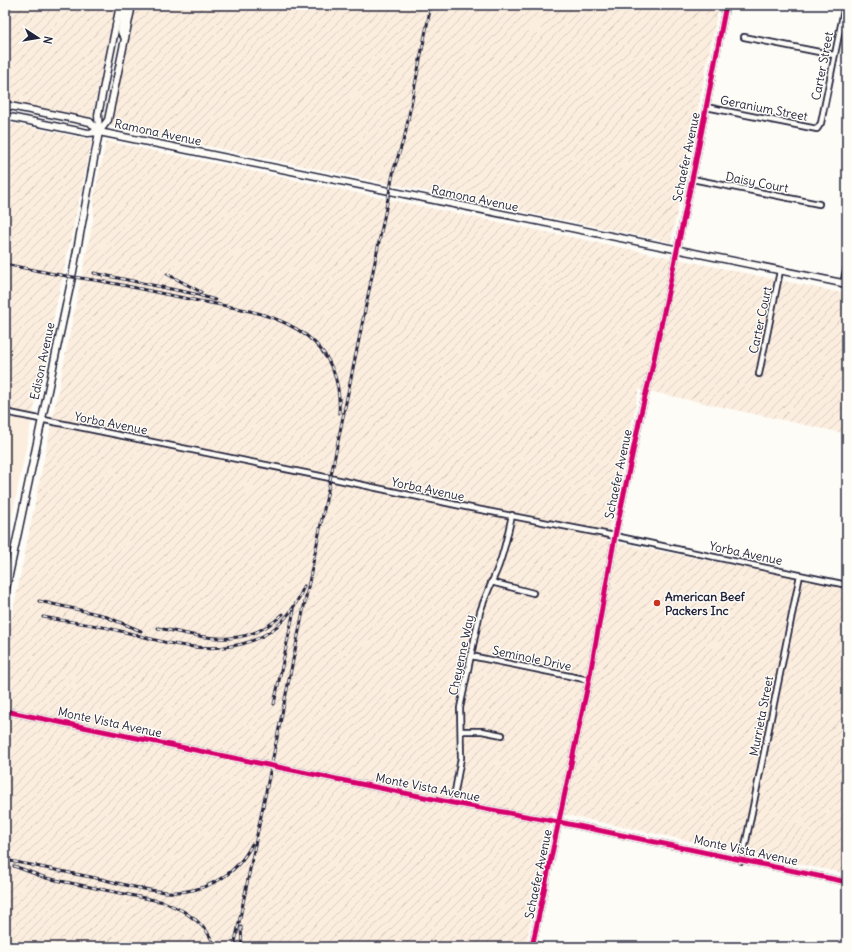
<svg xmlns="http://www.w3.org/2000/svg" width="852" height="952" font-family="Delius,sans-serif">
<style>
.built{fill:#fceedf}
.industrial{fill:url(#industrial-furrows)}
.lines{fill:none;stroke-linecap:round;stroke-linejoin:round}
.minor-casing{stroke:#22223b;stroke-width:8}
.major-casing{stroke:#22223b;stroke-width:9}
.minor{stroke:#fdfcf7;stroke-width:4.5}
.major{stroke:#fdfcf7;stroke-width:6}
.rail-casing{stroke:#22223b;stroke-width:3}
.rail{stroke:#fdfcf7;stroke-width:1.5;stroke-dasharray:4.5;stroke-linecap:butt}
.cycleway-casing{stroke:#fdfcf7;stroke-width:8}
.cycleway{stroke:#d6006c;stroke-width:5}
.poi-dot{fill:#c8321e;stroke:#fdfcf7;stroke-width:1.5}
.labels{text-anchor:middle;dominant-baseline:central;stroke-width:3;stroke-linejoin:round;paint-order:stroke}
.street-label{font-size:12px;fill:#22223b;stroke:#fdfcf7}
.poi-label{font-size:12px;font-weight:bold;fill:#22223b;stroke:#fdfcf7;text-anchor:start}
</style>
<defs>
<pattern id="industrial-furrows" width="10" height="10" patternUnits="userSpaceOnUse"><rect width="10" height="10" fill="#fceedf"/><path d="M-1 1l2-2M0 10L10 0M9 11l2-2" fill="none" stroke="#d8ccc0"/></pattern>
</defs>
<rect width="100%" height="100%" fill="#fdfcf7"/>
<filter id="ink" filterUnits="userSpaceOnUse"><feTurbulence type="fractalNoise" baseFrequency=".025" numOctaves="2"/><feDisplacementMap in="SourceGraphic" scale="8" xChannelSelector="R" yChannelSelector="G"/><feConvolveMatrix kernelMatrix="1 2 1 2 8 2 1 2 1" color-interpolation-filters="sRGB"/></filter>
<g filter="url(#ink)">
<path class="built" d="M 5,418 L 31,423 L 5,551 Z"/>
<path class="industrial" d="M 5,5 L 116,5 L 92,118 L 5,101 Z
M 135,5 L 719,5 L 671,242 L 110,126 Z
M 5,122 L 92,140 L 31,423 L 5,418 Z
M 106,141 L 847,294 L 847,434 L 639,389 L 607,541 L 847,587 L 847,874 L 552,812 L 526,945 L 533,947 L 5,947 L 5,650 L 93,220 L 94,197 Z"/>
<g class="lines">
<g class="minor-casing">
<path id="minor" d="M 744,37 L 834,55
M 706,107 L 817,129 L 821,123 L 845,5
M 692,179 L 819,204
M 843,284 L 847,266
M 759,374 L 780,271
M 5,412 L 325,477 L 466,507 L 615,536 L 847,585
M 491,582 L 533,593
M 471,656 L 589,680
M 5,711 L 453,803 L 559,822 L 847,882
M 461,731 L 482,731 L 502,735
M 453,803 L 461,758 L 460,708 L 480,612 C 485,597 491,584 497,570 C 504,553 508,534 512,515
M 742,861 L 800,575
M 533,945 L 542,947
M 532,947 L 589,680 L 615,536 L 641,413 L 651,373 L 695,165 L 726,5"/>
</g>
<g class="major-casing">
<path id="major" d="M 125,38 L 122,34 L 121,31 L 126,5
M 5,105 L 90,122 L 99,132
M 5,116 L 88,133 L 99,132 L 847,284
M 99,132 L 108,120 L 132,5
M 5,594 L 72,277 L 99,132 L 98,115 L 120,5"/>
</g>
<use href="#minor" class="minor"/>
<use href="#major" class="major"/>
<g class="rail-casing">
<path id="rail" d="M 5,264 C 24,268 43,272 61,275 C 76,278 91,279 106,282 C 134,287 162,294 189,299 C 229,307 274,311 307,336 C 332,355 341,384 339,413
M 94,273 L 195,294 L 215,300
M 167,274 L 201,292
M 39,601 L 102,615 L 141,631
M 43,617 C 68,622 95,624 120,631 C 140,635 159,642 179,645 C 234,654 283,642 304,586
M 158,628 C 204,637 244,651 283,614
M 274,704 L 294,610
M 5,860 C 37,866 69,873 101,879 C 122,884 145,891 167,892 C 202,894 236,877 252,844
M 14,866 L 46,878 L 164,902 L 183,911 L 197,921
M 193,917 L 206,930 L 216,947
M 241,927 L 242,947
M 234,947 L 394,169 L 405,135 L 431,5"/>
</g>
<use href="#rail" class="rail"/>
<g class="cycleway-casing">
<path id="cycleway" d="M 5,711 L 453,803 L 559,822 L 847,882
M 532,947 L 589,680 L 615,536 L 641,413 L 651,373 L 695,165 L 726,5"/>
</g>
<use href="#cycleway" class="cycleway"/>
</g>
</g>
<circle class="poi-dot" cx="657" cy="603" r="4"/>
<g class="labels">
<g class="street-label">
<text transform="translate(822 66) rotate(-79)">Carter Street</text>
<text transform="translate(764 108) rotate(11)">Geranium Street</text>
<text transform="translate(158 132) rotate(12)">Ramona Avenue</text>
<text transform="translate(686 157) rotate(-78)">Schaefer Avenue</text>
<text transform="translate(757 182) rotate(11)">Daisy Court</text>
<text transform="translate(475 198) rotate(12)">Ramona Avenue</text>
<text transform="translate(760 320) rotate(-78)">Carter Court</text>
<text transform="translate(42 361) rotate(-78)">Edison Avenue</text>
<text transform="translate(111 423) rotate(11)">Yorba Avenue</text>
<text transform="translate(618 474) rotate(-78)">Schaefer Avenue</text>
<text transform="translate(428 489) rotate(12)">Yorba Avenue</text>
<text transform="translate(746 553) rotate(12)">Yorba Avenue</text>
<text transform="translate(461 655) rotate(-78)">Cheyenne Way</text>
<text transform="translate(532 658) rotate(12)">Seminole Drive</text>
<text transform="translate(761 716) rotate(-79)">Murrieta Street</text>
<text transform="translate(110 722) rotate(12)">Monte Vista Avenue</text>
<text transform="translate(428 787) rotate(11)">Monte Vista Avenue</text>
<text transform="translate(746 850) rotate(12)">Monte Vista Avenue</text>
<text transform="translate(538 874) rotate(-78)">Schaefer Avenue</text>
</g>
<g class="poi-label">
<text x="665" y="596">American Beef<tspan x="665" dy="14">Packers Inc</tspan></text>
</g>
</g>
<rect width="852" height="952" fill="none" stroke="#fdfcf7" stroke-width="20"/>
<rect x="10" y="10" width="832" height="932" fill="none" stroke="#22223b" stroke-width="1.5" filter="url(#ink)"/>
<g transform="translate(38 38) rotate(102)" stroke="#fdfcf7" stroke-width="3" paint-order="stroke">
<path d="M0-3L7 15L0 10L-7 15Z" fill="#22223b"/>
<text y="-6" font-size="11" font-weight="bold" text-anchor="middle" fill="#22223b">N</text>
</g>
</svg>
